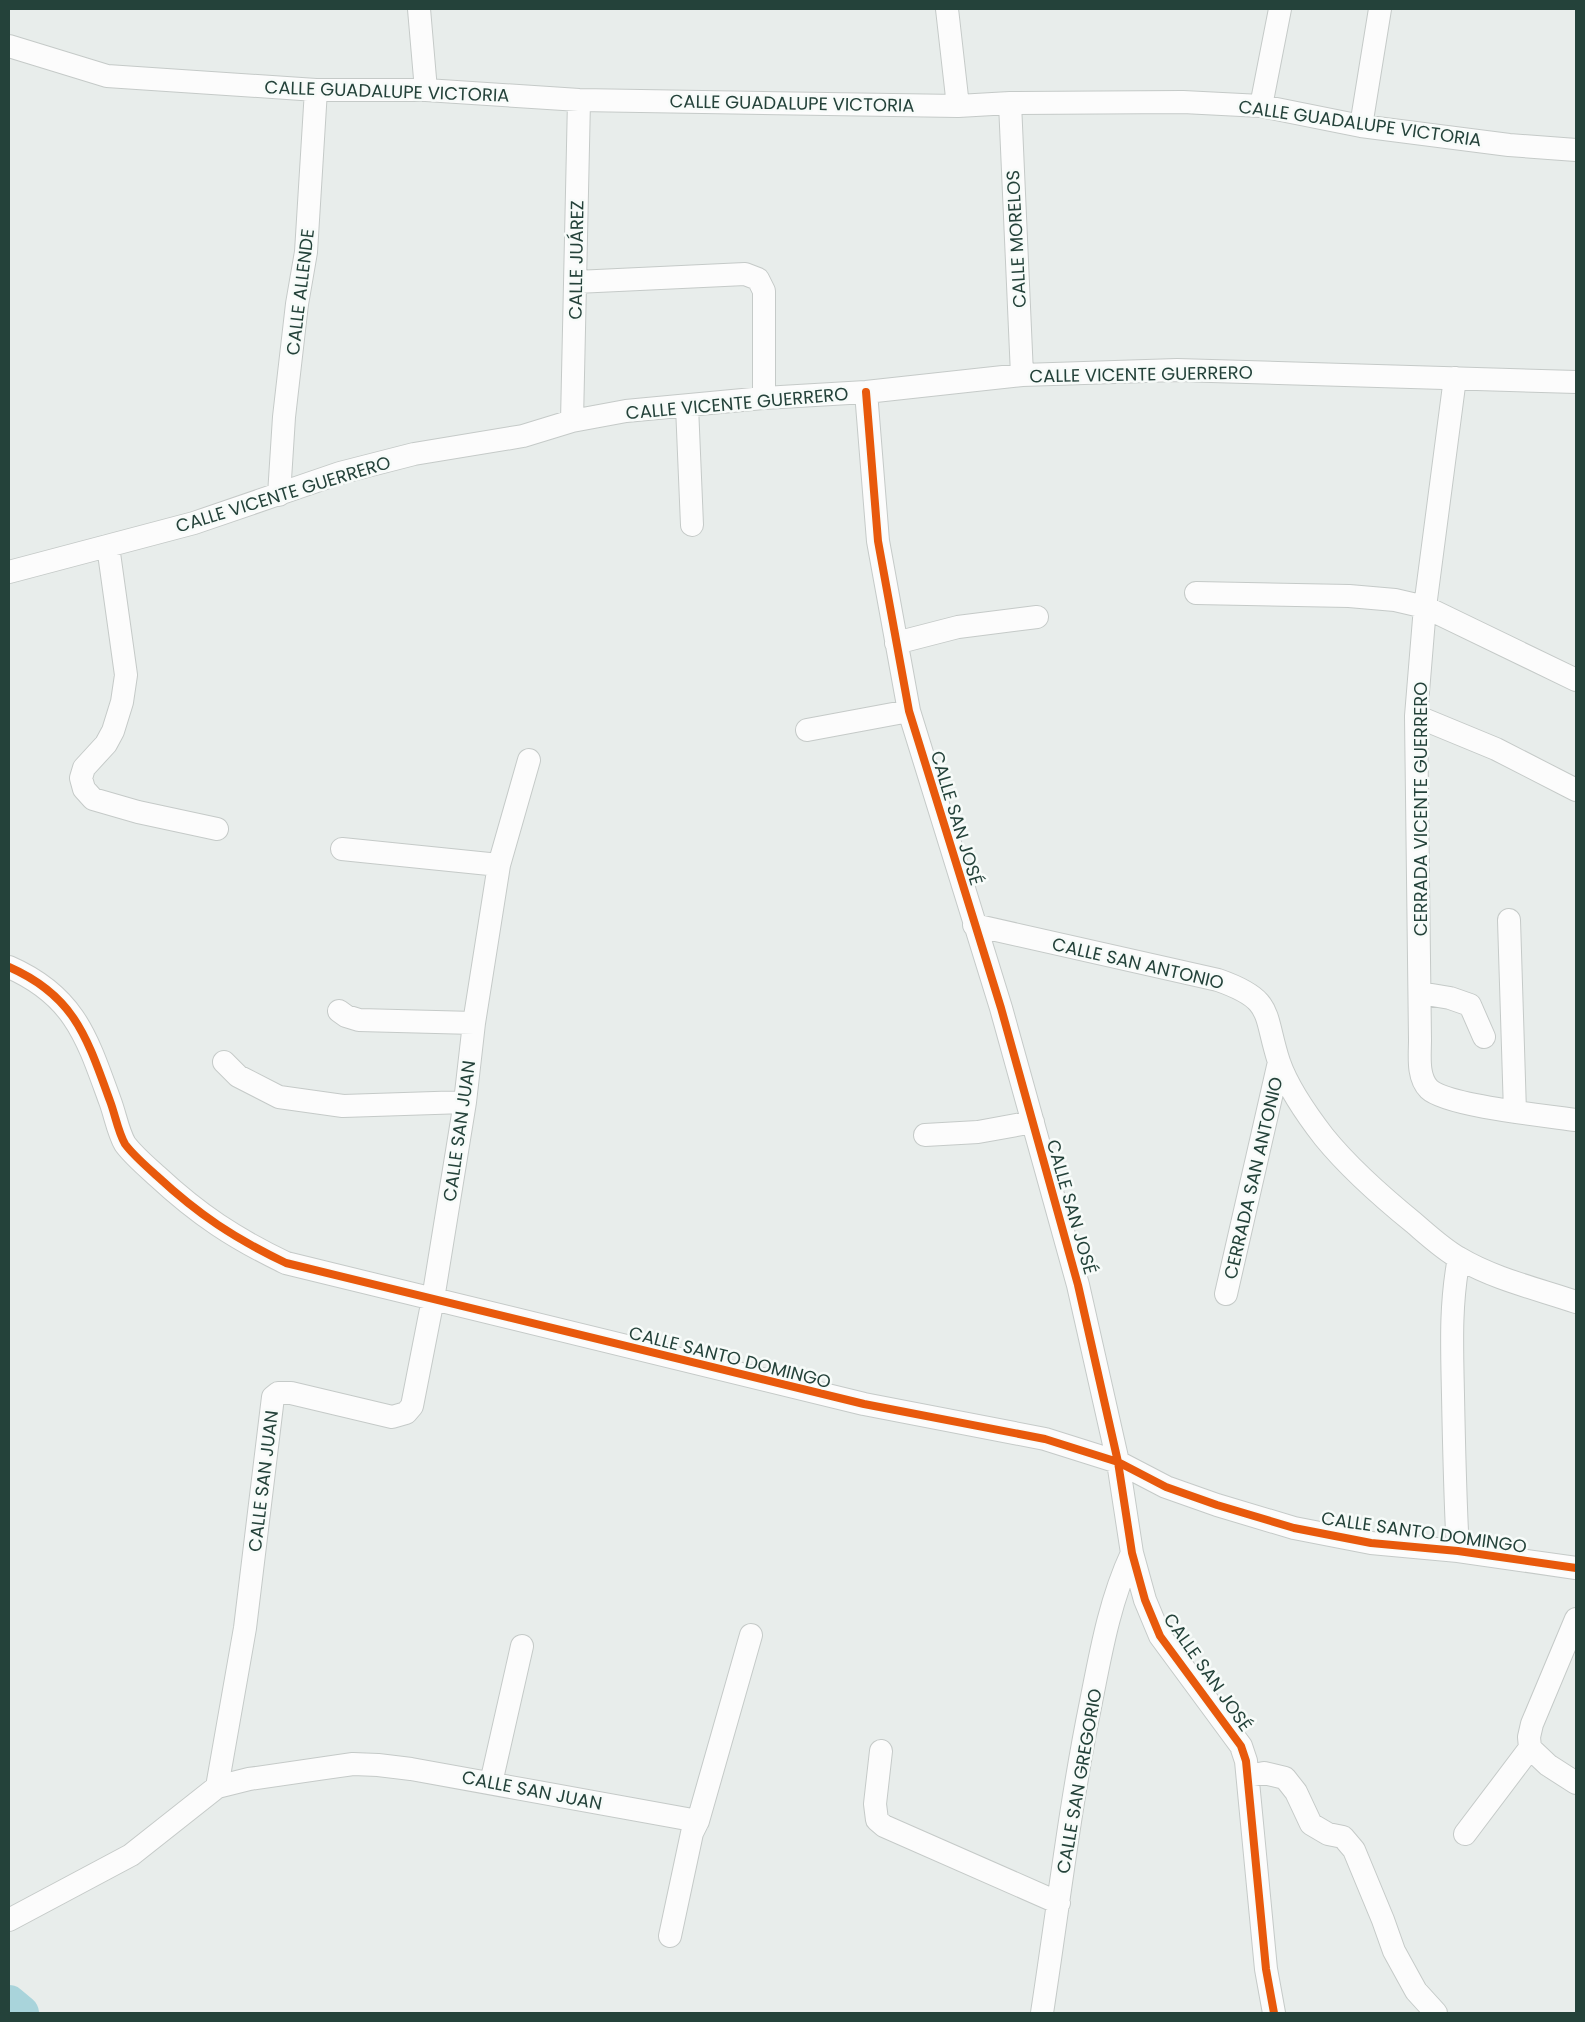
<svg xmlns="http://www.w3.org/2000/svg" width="1585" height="2022" font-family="Poppins,sans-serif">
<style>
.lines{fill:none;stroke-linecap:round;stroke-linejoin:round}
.river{stroke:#a9d4db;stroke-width:36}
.minor-casing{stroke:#c5cac8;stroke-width:24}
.minor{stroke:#fcfcfc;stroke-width:22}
.cycleway-casing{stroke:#f7fbf9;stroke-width:11}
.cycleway{stroke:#e8590c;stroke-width:8}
.labels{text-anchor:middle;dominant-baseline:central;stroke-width:5;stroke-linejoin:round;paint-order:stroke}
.street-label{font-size:18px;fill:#24423a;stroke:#f7fbf9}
</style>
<rect width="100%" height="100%" fill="#e8edeb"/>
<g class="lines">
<path class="river" d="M 9,2003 L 21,2013"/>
<g class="minor-casing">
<path id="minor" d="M 419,9 L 426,90
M 947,9 L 958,106
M 9,46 L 107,76 L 316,90 L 426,90 L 579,100 L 958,106 L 1010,103 L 1183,102 L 1261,106 L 1361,126 L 1509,145 L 1576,150
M 1010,103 L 1022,375
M 1261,106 L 1280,9
M 1361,126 L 1380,9
M 576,282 L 745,274 L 758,279 L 764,291 L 764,398
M 1455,378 L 1425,607 L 1416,716 L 1420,1040 C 1420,1055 1417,1077 1429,1089 C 1447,1106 1548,1116 1576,1120
M 866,392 L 878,541 L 909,711 L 1001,1008 L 1078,1285 L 1118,1462 L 1132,1553 L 1145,1600 L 1160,1636 L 1241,1746 L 1246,1761 L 1266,1969 L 1274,2013
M 687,406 L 692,525
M 572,421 L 579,100
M 279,495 L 284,417 L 297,304 L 306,252 L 316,90
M 108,546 L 126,675 L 122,702 L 113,731 L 106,744 L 84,768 L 81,778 L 84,789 L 93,799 L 138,812 L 217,829
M 9,572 L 194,523 L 340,473 L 414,454 L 523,436 L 572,421 L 626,411 L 764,398 L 866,392 L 1022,375 L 1177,370 L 1576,382
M 1196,593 L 1349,596 L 1395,600 L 1425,607 L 1576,680
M 896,643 L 958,627 L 1037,617
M 1416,716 L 1496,749 L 1576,790
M 807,730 L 909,711
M 342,849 L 499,865
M 1509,920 L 1515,1112
M 974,925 L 1218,980 C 1275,1000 1263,1013 1279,1062 C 1288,1088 1307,1115 1324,1137 C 1350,1169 1382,1197 1414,1223 C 1428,1235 1443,1249 1459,1258 C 1494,1279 1538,1289 1576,1302
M 9,967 C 75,996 87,1038 110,1101 C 115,1114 118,1132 125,1144 C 133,1155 147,1167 157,1176 C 199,1215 234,1238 286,1263 L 864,1404 L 1045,1439 L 1118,1462 L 1166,1487 L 1217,1505 L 1294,1528 L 1371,1543 L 1458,1551 L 1576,1568
M 1420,993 L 1450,998 L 1470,1005 L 1484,1037
M 339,1011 L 346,1016 L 359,1020 L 474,1023
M 224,1062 L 238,1076 L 279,1097 L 343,1106 L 465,1102
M 925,1135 L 978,1132 L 1033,1122
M 1226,1294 L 1279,1062
M 1458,1551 C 1455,1499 1454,1447 1453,1395 C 1452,1347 1450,1305 1459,1258
M 1530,1748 L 1548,1765 L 1576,1783
M 881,1751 L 875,1804 L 877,1820 L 884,1826 L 1059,1903
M 1248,1776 L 1264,1773 L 1285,1778 L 1296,1792 L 1311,1824 L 1328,1834 L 1343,1837 L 1354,1850 L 1383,1920 L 1394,1951 L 1416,1991 L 1436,2013
M 491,1783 L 522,1646
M 217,1787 L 245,1628 L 273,1397 L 278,1393 L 291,1393 L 392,1417 L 406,1413 L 412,1406 L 433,1299 L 465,1102 L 474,1023 L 499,865 L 529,760
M 1465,1834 L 1530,1748 L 1529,1737 L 1532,1724 L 1576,1619
M 9,1920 L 131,1855 L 217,1787 L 249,1779 L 353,1764 L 378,1765 L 411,1769 L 698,1821
M 670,1936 L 692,1833 L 698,1821 L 751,1635
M 1042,2013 C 1058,1909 1070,1805 1091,1702 C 1101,1651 1110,1600 1132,1553"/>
</g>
<use href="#minor" class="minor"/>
<g class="cycleway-casing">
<path id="cycleway" d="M 866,392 L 878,541 L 909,711 L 1001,1008 L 1078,1285 L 1118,1462 L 1132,1553 L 1145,1600 L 1160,1636 L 1241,1746 L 1246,1761 L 1266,1969 L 1274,2013
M 9,967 C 75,996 87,1038 110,1101 C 115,1114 118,1132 125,1144 C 133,1155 147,1167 157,1176 C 199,1215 234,1238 286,1263 L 864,1404 L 1045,1439 L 1118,1462 L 1166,1487 L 1217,1505 L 1294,1528 L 1371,1543 L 1458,1551 L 1576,1568"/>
</g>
<use href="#cycleway" class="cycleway"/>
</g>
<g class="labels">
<g class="street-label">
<text transform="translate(387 91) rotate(2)">CALLE GUADALUPE VICTORIA</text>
<text transform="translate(792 103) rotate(1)">CALLE GUADALUPE VICTORIA</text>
<text transform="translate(1360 123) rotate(8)">CALLE GUADALUPE VICTORIA</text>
<text transform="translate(1016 239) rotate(-93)">CALLE MORELOS</text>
<text transform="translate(576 260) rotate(-89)">CALLE JUÁREZ</text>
<text transform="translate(300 292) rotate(-83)">CALLE ALLENDE</text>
<text transform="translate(1141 374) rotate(-1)">CALLE VICENTE GUERRERO</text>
<text transform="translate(737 403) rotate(-5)">CALLE VICENTE GUERRERO</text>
<text transform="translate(283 494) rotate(-17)">CALLE VICENTE GUERRERO</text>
<text transform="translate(1420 809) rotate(-90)">CERRADA VICENTE GUERRERO</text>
<text transform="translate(957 818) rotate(73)">CALLE SAN JOSÉ</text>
<text transform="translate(1138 963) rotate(13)">CALLE SAN ANTONIO</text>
<text transform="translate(459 1131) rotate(-82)">CALLE SAN JUAN</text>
<text transform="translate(1253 1178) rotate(-77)">CERRADA SAN ANTONIO</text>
<text transform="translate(1072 1207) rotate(74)">CALLE SAN JOSÉ</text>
<text transform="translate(730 1357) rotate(14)">CALLE SANTO DOMINGO</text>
<text transform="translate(263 1481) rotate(-83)">CALLE SAN JUAN</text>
<text transform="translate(1424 1532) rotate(8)">CALLE SANTO DOMINGO</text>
<text transform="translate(1208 1672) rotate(55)">CALLE SAN JOSÉ</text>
<text transform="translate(1079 1781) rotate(-80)">CALLE SAN GREGORIO</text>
<text transform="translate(532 1790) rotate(11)">CALLE SAN JUAN</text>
</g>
</g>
<rect width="1585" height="2022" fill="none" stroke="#24423a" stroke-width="20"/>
</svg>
